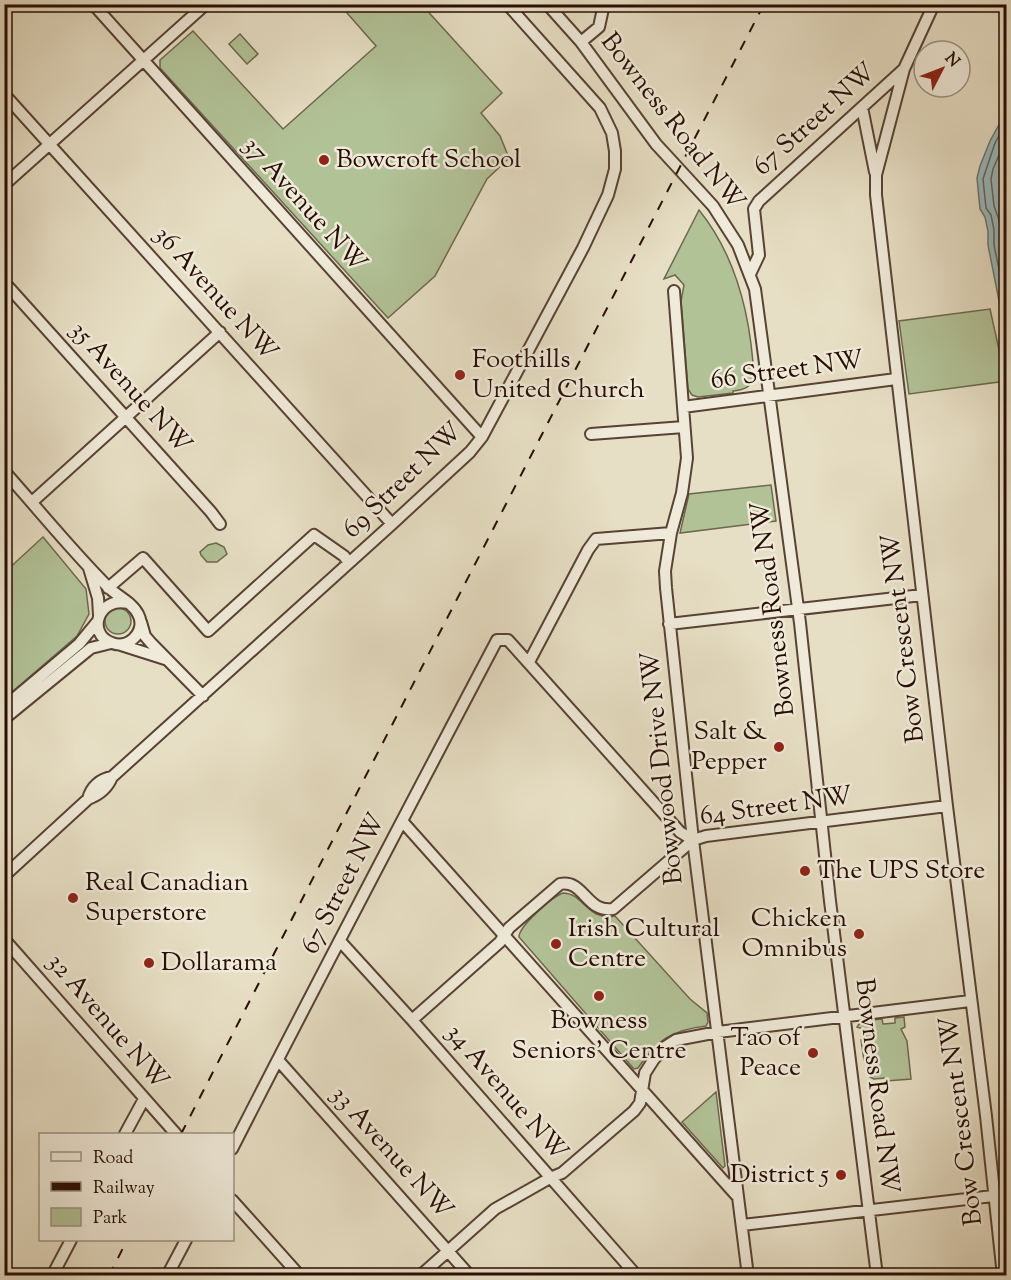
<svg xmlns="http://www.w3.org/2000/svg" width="1011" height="1280" font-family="'Sorts Mill Goudy',serif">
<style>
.green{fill:#b2c297;stroke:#6d684e;stroke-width:1.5}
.water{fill:#9bbabe;stroke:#6d7574;stroke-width:1.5}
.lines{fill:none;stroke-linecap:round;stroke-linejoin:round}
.shore{stroke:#626461;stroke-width:1.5}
.minor-casing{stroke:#584234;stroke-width:14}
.minor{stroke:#efead9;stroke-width:10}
.rail{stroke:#280d04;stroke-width:2;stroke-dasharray:10 10;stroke-linecap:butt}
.poi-dot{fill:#8f2418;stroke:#efead9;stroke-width:2}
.labels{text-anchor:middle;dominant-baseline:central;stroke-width:5;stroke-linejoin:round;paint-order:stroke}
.street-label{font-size:26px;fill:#280d04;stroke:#efead9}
.poi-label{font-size:26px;fill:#280d04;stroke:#efead9;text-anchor:start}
</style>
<rect width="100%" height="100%" fill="#e7dfc5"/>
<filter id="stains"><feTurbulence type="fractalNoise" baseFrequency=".00333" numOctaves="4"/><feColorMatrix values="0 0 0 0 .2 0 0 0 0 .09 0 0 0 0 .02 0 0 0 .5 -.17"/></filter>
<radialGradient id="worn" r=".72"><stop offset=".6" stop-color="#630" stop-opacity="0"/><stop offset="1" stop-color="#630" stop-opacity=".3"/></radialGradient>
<path class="green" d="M 340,5 L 422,5 L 502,93 L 481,113 L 500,136 L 509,158 L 487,179 L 435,276 L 388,318 L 160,68 L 160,60 L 193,31 L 283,129 L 376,46 Z
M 240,34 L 258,54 L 247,64 L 229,44 Z
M 699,210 C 737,257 751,318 754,378 C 750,388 743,390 733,391 L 733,393 L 698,397 L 692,395 L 688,389 L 681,301 L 684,285 L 675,275 L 664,279 Z
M 990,309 L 1006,381 L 909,394 L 899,321 Z
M 771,485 L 776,521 L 680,533 L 689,494 Z
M 43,537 L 86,589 L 89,614 L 77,636 L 5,698 L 5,572 Z
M 216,543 L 224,547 L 227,554 L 217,562 L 207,562 L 201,555 L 200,552 L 208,545 Z
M105 621a13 13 0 1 1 26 0a13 13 0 1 1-26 0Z
M 563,893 C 584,893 586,921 615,916 L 690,999 L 707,1013 L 708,1022 L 706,1026 C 672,1030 657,1040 638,1068 L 634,1069 L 519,937 C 519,926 552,897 563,893 Z
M 904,1017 L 905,1027 L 901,1029 L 907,1041 L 911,1079 L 886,1081 L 885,1078 L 874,1079 L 870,1077 L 868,1059 L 864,1060 L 861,1040 L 866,1040 L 866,1030 L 857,1027 C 861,1019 873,1020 882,1019 L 883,1024 L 895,1023 L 895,1018 Z
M 716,1092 L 725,1166 L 723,1168 L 682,1122 Z"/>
<path class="water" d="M 1006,112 L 1006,336 L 988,245 L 988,231 L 985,217 L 980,209 L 977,178 L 980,166 L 990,141 Z"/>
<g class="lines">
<path class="shore" d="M 1006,123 L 995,143 L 983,179 L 986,208 L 991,215 L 994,230 L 994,245 L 1006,303
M 1006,139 L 993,169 L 991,179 L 994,206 L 1002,228 L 1002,245 L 1006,263"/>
<g class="minor-casing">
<path id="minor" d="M 93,4 L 482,437
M 547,4 L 581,42 L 656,144 L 713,206 L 738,245 L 755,289 L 800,623 L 830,901 L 877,1276
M 934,4 L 904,69 L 876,175 L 876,195 L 947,806 L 986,1116 L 1003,1276
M 581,42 L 599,27 L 604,4
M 4,94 L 392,524
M 862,107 L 875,172
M 4,185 L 206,4
M 750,274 L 759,255 L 754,209 L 759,201 L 904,69
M 4,282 L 211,512 L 220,524
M 674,291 L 687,458 L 682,493 L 671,533 L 665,571 L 666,588 L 693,840 L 748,1276
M 683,407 L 896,379
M 591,434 L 684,427
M 4,471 C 39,510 72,551 108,587 C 117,596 133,603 138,614 C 143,623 140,633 133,639 C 127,644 119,646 112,643 C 86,634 98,596 128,603
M 32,502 L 220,332
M 89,568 L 98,598 L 99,615
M 108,588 L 143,558 L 208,631 L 314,535 L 344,556 L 349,563
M 141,622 L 145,636 L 151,643 L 203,696
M 669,624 L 922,595
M 121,645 L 165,659
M 529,662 L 588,550 L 596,539 L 671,533
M 4,707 L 79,644 L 98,621
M 4,719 L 86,652 L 91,648 L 111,643
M 88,799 C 91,787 100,779 112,777
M 402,821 L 736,1195
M 4,876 L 88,799 C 99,795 108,787 112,777 L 392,524 L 470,452 L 482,437 L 583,248 L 608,195 L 615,169 L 615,151 L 612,133 L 600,108 L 507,4
M 4,939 L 176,1134
M 340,941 L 412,1020 L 637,1276
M 412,1020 L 500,942 L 509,928 L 560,884 C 584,879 586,913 613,909 L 693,840 L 706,836 L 947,806
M 278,1060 L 470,1276
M 125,1134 L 144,1099
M 232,1149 C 319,978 408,809 497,640 L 508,640 L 680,832 L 693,840
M 232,1200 L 300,1276
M 742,1225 L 993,1196
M 52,1276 L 71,1240
M 167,1276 L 186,1240
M 420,1276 L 495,1209 L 550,1178 L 562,1173 L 634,1111 L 640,1103 L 645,1073 L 654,1059 L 665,1047 L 676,1040 L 718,1032 L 970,1001"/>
</g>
<use href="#minor" class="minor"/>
<path class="rail" d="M 181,1134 L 764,4
M 109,1276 L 127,1240"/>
</g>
<g class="poi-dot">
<circle cx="324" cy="160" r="6"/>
<circle cx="460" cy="375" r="6"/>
<circle cx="779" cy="747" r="6"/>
<circle cx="805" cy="871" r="6"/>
<circle cx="73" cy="898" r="6"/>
<circle cx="859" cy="934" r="6"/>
<circle cx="556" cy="944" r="6"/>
<circle cx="149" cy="963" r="6"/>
<circle cx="599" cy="996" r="6"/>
<circle cx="813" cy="1053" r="6"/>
<circle cx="841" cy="1175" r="6"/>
</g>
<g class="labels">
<g class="street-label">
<text transform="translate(815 120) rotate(-42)">67 Street NW</text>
<text transform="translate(672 122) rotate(52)">Bowness Road NW</text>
<text transform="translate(304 205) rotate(48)">37 Avenue NW</text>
<text transform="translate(215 294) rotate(48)">36 Avenue NW</text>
<text transform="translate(787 371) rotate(-8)">66 Street NW</text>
<text transform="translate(130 388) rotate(48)">35 Avenue NW</text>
<text transform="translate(403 481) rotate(-44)">69 Street NW</text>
<text transform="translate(774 609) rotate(-97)">Bowness Road NW</text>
<text transform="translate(904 638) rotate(-97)">Bow Crescent NW</text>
<text transform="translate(663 768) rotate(-96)">Bowwood Drive NW</text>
<text transform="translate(776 807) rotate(-8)">64 Street NW</text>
<text transform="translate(344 884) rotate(-63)">67 Street NW</text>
<text transform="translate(107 1022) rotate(49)">32 Avenue NW</text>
<text transform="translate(876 1086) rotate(83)">Bowness Road NW</text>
<text transform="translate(506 1093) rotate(49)">34 Avenue NW</text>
<text transform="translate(962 1121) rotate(-97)">Bow Crescent NW</text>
<text transform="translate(391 1153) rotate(48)">33 Avenue NW</text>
</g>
<g class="poi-label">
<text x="336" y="160">Bowcroft School</text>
<text x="472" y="360">Foothills<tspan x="472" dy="30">United Church</tspan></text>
<text x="767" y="732" text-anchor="end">Salt &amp;<tspan x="767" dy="30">Pepper</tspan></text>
<text x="817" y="871">The UPS Store</text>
<text x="85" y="883">Real Canadian<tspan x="85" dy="30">Superstore</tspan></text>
<text x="847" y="919" text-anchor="end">Chicken<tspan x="847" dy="30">Omnibus</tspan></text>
<text x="568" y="929">Irish Cultural<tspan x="568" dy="30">Centre</tspan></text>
<text x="161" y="963">Dollarama</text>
<text x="599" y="1021" text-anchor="middle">Bowness<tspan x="599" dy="30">Seniors' Centre</tspan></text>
<text x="801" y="1038" text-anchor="end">Tao of<tspan x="801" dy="30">Peace</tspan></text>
<text x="829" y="1175" text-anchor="end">District 5</text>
</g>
</g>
<rect width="1011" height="1280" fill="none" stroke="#e7dfc5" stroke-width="24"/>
<rect x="6" y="6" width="999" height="1268" fill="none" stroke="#280d04" stroke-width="3"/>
<rect x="12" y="12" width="987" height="1256" fill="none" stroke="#280d04" stroke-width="1.5"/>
<rect x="39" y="1133" width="195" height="108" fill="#efead9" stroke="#9f9284" stroke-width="1.5"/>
<rect x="51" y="1152" width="30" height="9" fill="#efead9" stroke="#9f9284" stroke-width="1.5"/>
<text x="93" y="1163" font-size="18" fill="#280d04">Road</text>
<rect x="51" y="1182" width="30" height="9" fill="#280d04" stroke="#9f9284" stroke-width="1.5"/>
<text x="93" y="1193" font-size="18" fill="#280d04">Railway</text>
<rect x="51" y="1208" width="30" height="18" fill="#b2c297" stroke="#9f9284" stroke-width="1.5"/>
<text x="93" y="1223" font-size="18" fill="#280d04">Park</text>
<g transform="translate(942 69) rotate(48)"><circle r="28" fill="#efead9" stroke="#9f9284" stroke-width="1.5"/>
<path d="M0-4.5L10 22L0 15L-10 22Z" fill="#8f2418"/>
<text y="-9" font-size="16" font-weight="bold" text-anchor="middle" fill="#280d04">N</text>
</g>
<rect width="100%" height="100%" filter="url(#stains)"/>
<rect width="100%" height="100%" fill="url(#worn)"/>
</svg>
